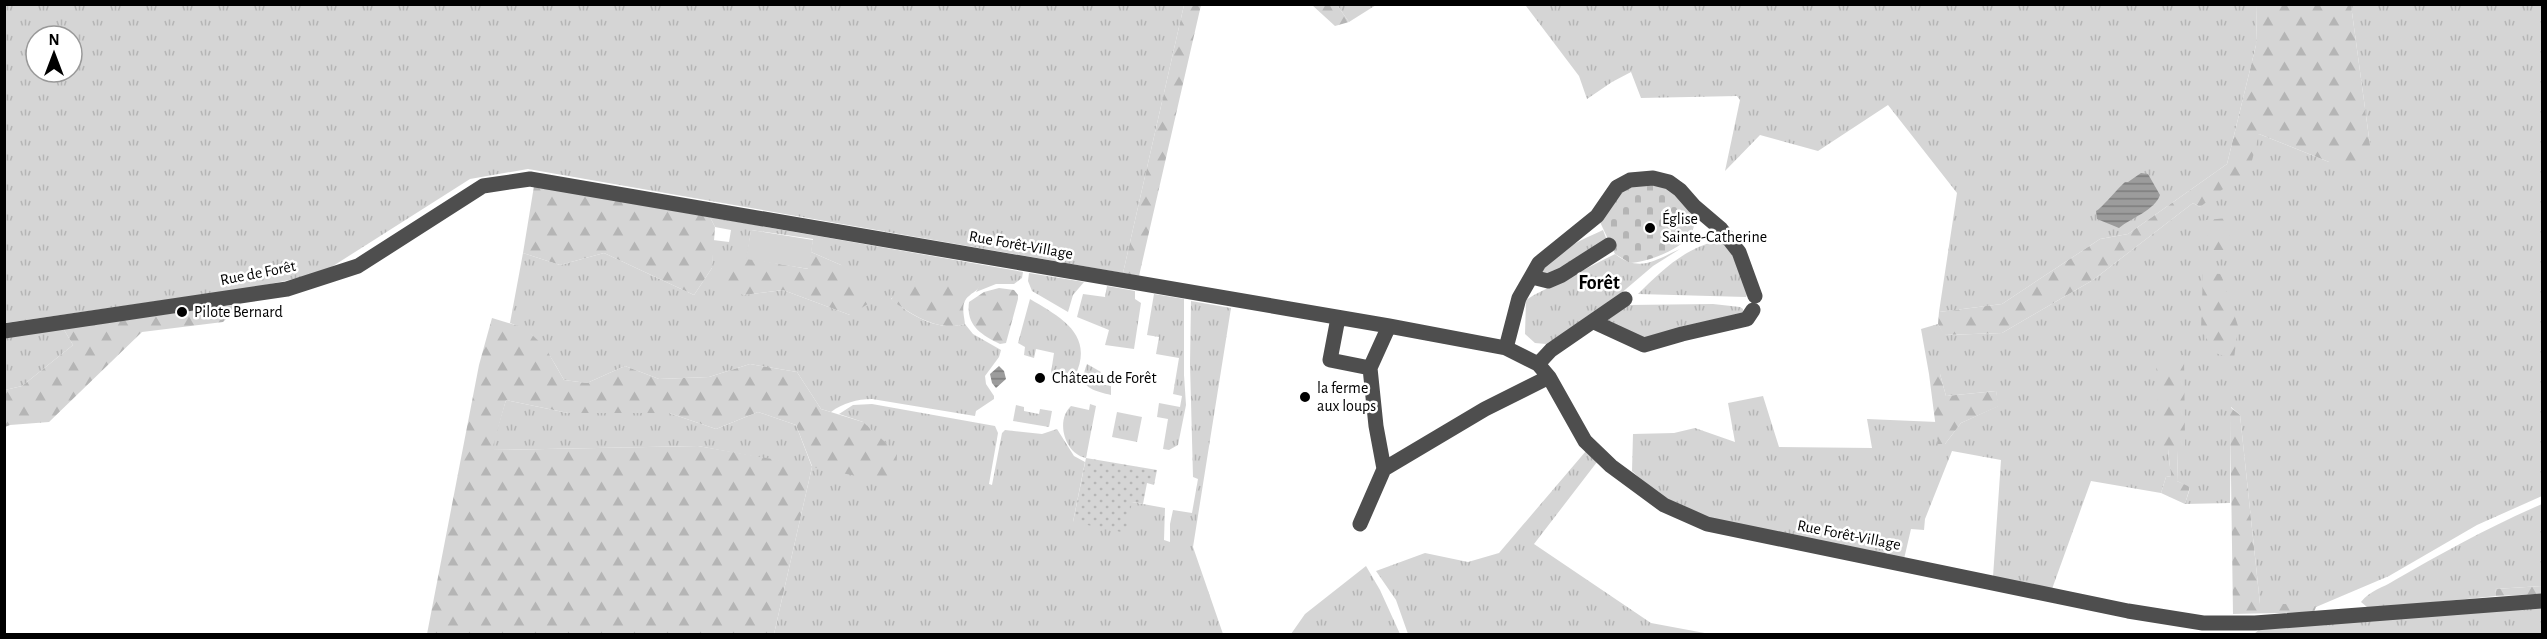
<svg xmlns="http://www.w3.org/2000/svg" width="2547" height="639" font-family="'Alegreya Sans',sans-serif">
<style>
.grass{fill:url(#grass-tufts);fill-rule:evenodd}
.forest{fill:url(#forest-firs);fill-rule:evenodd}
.cemetery{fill:url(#cemetery-stones)}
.garden{fill:url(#garden-dots)}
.pitch{fill:#d5d5d5}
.water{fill:url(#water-rules)}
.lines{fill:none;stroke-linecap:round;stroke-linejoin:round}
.minor{stroke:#4e4e4e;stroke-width:15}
.poi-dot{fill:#000;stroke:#fff;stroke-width:2}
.labels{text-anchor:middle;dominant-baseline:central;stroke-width:5;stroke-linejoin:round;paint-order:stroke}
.poi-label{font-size:16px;fill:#000;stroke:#fff;text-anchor:start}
.street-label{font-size:16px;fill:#000;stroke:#fff}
.quarter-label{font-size:20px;font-weight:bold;fill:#000;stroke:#fff}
</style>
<defs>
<pattern id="grass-tufts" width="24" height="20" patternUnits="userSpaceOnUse" patternTransform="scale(1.5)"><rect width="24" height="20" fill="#d5d5d5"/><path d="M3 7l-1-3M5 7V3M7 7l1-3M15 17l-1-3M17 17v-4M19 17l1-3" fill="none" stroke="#b5b5b5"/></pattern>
<pattern id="forest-firs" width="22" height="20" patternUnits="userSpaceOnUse" patternTransform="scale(1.5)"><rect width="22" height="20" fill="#d5d5d5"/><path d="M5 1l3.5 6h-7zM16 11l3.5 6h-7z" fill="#b5b5b5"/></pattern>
<pattern id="cemetery-stones" width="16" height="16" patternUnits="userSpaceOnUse" patternTransform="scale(1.5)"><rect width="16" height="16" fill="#d5d5d5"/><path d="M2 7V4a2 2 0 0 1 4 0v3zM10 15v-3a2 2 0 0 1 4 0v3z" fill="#b5b5b5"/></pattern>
<pattern id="garden-dots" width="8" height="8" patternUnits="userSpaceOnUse" patternTransform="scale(1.5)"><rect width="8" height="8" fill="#d5d5d5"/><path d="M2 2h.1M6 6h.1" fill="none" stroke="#b5b5b5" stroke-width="1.8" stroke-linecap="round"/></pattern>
<pattern id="water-rules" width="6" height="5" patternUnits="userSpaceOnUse" patternTransform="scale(1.5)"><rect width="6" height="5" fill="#9c9c9c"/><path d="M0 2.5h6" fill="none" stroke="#7d7d7d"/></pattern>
</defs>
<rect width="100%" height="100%" fill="#fff"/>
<path class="grass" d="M 1528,4 L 2257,5 L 2256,45 L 2227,164 L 2128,234 L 2100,239 L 2002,304 L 1939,312 L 1957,193 L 1888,105 L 1818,151 L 1760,135 L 1725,171 L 1740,100 L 1737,96 L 1641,98 L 1631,72 L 1612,82 L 1587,99 L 1579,76 L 1526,6 Z
M 4,5 L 1184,5 L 1123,273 L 528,169 L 470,179 L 322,273 L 256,287 L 5,323 ZM 36,36 L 72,36 L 72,72 L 36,72 Z
M 1337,5 L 1376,5 L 1349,22 Z
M 2351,5 L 2542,5 L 2542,496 L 2477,525 L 2389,576 L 2316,607 L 2312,604 L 2260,604 L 2240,415 L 2231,407 L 2230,503 L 2185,504 L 2190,488 L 2177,481 L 2178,450 L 2168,449 L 2171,476 L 2166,477 L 2161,493 L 2091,481 L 2052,589 L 1993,577 L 2001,460 L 1952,451 L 1925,519 L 1924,530 L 1911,529 L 1904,559 L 1693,516 L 1650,488 L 1632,471 L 1633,434 L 1674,433 L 1695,428 L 1735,442 L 1728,403 L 1763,396 L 1779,447 L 1872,448 L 1867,419 L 1937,422 L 1938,444 L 1945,444 L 1961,423 L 1998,406 L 1996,391 L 1946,396 L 1940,374 L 1929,374 L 1921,329 L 1938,324 L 1945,335 L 2002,333 L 2093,280 L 2193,203 L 2200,207 L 2259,134 L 2329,162 L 2370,145 Z
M 710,217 L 1023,272 L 1022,278 L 1014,284 L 996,284 L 976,292 L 979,286 L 915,281 L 891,299 C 912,316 938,332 965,324 L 973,334 L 1001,350 L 999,357 L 985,376 L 986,384 L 994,396 L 994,399 L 976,411 L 975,416 L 872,399 C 857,399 843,403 831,412 L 821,409 L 797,372 L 750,364 L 709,377 L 659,379 L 625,366 L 587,383 L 564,380 C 550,355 539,333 510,323 L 523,253 L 560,265 L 604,253 L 694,295 L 712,268 L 713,240 L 729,242 L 731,230 L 715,227 ZM 751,230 L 813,239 L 811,252 L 841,265 L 850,315 L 783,290 L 743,295 L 733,251 L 748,251 Z
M 1603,230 L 1608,243 L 1559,274 L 1542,273 C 1547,253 1587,238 1603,230 Z
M 1717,241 L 1727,242 L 1748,293 L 1746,297 L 1638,294 C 1661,271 1685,248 1717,241 Z
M 1680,249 L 1653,266 L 1599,312 L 1546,344 L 1535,343 L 1525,334 L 1526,300 L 1534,295 L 1615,254 C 1640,273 1655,260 1680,249 Z
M 1029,273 L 1084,282 L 1073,295 L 1068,312 L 1032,291 L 1028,281 Z
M 1107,286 L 1135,291 L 1135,299 L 1141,303 L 1134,349 L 1105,345 L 1109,330 L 1077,317 L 1083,294 L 1105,297 Z
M 1154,294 L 1184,299 L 1184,375 L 1186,405 L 1178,445 L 1169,450 L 1163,449 L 1168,419 L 1157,417 L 1159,403 L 1180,407 L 1182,396 L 1173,394 L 1179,358 L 1156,354 L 1159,337 L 1147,335 Z
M 1030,299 C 1060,317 1095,334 1075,376 L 1051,373 L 1054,353 L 1036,349 L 1034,358 L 1024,355 L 1025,347 L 1018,343 Z
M 1191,301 L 1231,308 L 1193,547 L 1223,634 L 774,634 L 812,467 L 698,446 L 491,450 L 506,400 L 568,413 L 669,413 L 716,429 L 758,412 L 796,425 L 812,467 L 863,422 L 839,414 L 853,405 L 872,404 L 995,426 L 998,433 L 989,484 L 992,485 L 1002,433 L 1005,430 L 1042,434 L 1057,429 L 1074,456 L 1085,462 L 1073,522 L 1132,502 L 1165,508 L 1164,540 L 1170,542 L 1170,524 L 1173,510 L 1192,513 L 1198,479 L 1193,477 L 1190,364 Z
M 1713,304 L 1740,307 L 1743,309 L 1743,314 L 1641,339 L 1603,322 L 1628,305 Z
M 63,328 L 73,345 L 22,386 L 5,390 L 5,337 Z
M 1087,364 L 1101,372 L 1099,384 L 1111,386 L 1111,395 C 1092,390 1077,388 1087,364 Z
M 1090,404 L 1096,406 L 1086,458 C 1065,454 1055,421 1071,406 L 1089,410 Z
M 1016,405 L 1024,407 L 1024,411 L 1039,414 L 1040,409 L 1052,411 L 1049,427 L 1013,421 Z
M 1117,412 L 1142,417 L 1137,442 L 1112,437 Z
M 1586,451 L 1597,462 L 1534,544 L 1651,623 L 1710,634 L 1408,634 L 1396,600 L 1376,571 L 1425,553 L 1468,562 L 1499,553 Z
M 2542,504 L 2542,586 L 2495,589 L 2496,596 L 2376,608 L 2367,607 L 2361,602 C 2370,590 2383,588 2395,580 C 2444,552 2491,526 2542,504 Z
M 1366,566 L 1380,590 L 1400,634 L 1291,634 L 1305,614 Z
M 2542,608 L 2542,634 L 2254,634 L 2261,628 Z"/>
<path class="forest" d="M 1184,5 L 1201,5 L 1139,276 L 1123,273 Z
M 1312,5 L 1337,5 L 1349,22 L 1335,26 Z
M 2257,5 L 2351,5 L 2370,145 L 2362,169 L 2329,162 L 2259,134 L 2250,168 L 2200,207 L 2193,203 L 2093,280 L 2002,333 L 1944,335 L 1938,324 L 1939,312 L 2002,304 L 2100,239 L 2128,234 L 2227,164 L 2256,45 Z
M 534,186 L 710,217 L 715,227 L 712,268 L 694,295 L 604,253 L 560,265 L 523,253 Z
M 2228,218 L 2231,250 L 2209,250 L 2206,220 Z
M 733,251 L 748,251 L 747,258 L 808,269 L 811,252 L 841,265 L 871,302 L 850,315 L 783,290 L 743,295 L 719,283 Z
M 2203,273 L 2221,274 L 2238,326 L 2234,359 L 2215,353 L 2201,329 Z
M 915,281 L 976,281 L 980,286 C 976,292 973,292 969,296 C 960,303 964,315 965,324 C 937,332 913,315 891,300 L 902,283 Z
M 999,288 L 1014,290 L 1018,295 L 1018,299 L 1006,343 L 1000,344 C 980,334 966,325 969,302 L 984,292 Z
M 241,304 L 223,322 L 142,332 L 49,422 L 10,425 L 5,427 L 5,390 L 22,386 L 73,345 L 63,328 Z
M 492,318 L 525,328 L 545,347 L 564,380 L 587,383 L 625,366 L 659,379 L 709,377 L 750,364 L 797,372 L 821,409 L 863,422 L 897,453 L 896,484 L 812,467 L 774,634 L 427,634 L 479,365 ZM 506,400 L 568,413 L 669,413 L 716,429 L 758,412 L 796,425 L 812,466 L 698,446 L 492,450 Z
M 2184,355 L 2185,446 L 2178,451 L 2177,481 L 2190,487 L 2185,504 L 2161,493 L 2166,477 L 2171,476 L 2168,449 L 2160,444 L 2156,362 Z
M 1929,374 L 1940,374 L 1946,396 L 1996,391 L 1999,406 L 1961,423 L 1945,444 L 1938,444 Z
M 2230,407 L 2240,415 L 2260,604 L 2313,604 L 2316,607 L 2314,612 L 2233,614 Z
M 2542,586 L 2542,594 L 2496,596 L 2495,589 Z"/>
<path class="cemetery" d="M 1637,182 L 1668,185 C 1675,194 1687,204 1692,214 C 1706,243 1649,262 1630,263 L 1615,254 L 1600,222 L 1621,193 Z"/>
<path class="garden" d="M 1086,458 L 1157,470 L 1154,485 L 1147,483 L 1143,504 L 1132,502 L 1126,533 L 1073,522 Z"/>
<path class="pitch" d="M 751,230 L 813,240 L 809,269 L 746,259 Z"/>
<path class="water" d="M 2141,173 L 2148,174 L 2160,195 C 2155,210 2131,218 2119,228 L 2097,219 L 2096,211 C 2102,208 2117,189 2125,182 L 2128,182 Z
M 999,366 L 1004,371 L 1006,379 L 996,388 L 992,383 L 990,374 Z"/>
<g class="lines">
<path class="minor" d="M 1532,277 L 1548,281 L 1562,275 L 1609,245
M 1338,318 L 1330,360 L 1370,368
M 1594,322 L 1644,345 L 1682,334 L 1747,319 L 1753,310
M 4,331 L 287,289 L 358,266 L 483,186 L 530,179 L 1389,326 L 1506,348 L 1538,364 L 1549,377 L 1585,441 L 1611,466 L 1664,505 L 1707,524 L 2128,611 L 2203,623 L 2255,623 L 2542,601
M 1506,348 L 1519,298 L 1539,263 L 1597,216 L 1617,187 L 1630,180 L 1653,178 L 1669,182 L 1680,190 L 1694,206 L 1721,229 L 1739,252 L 1755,296
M 1538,364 L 1551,350 L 1625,299
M 1370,368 L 1389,326
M 1384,469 L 1485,409 L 1549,377
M 1360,524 L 1384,469 L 1376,426 L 1370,368"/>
</g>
<g class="poi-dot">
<circle cx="1650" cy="228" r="6"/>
<circle cx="182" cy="312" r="6"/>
<circle cx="1040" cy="378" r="6"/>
<circle cx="1305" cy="397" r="6"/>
</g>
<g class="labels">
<g class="poi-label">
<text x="1662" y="219">Église<tspan x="1662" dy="18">Sainte-Catherine</tspan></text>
<text x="194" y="312">Pilote Bernard</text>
<text x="1052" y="378">Château de Forêt</text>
<text x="1317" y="388">la ferme<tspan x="1317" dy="18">aux loups</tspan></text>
</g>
<g class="street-label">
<text transform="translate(1021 245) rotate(10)">Rue Forêt-Village</text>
<text transform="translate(258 273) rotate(-11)">Rue de Forêt</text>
<text transform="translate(1849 535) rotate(11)">Rue Forêt-Village</text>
</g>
<g class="quarter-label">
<text x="1599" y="283">Forêt</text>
</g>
</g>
<rect width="2547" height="639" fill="none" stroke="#000000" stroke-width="12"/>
<g transform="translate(54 54)"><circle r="28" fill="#ffffff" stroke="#999999" stroke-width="1.5"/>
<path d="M0-4.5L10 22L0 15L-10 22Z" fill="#000000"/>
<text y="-9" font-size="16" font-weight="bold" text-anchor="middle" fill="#000000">N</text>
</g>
</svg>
